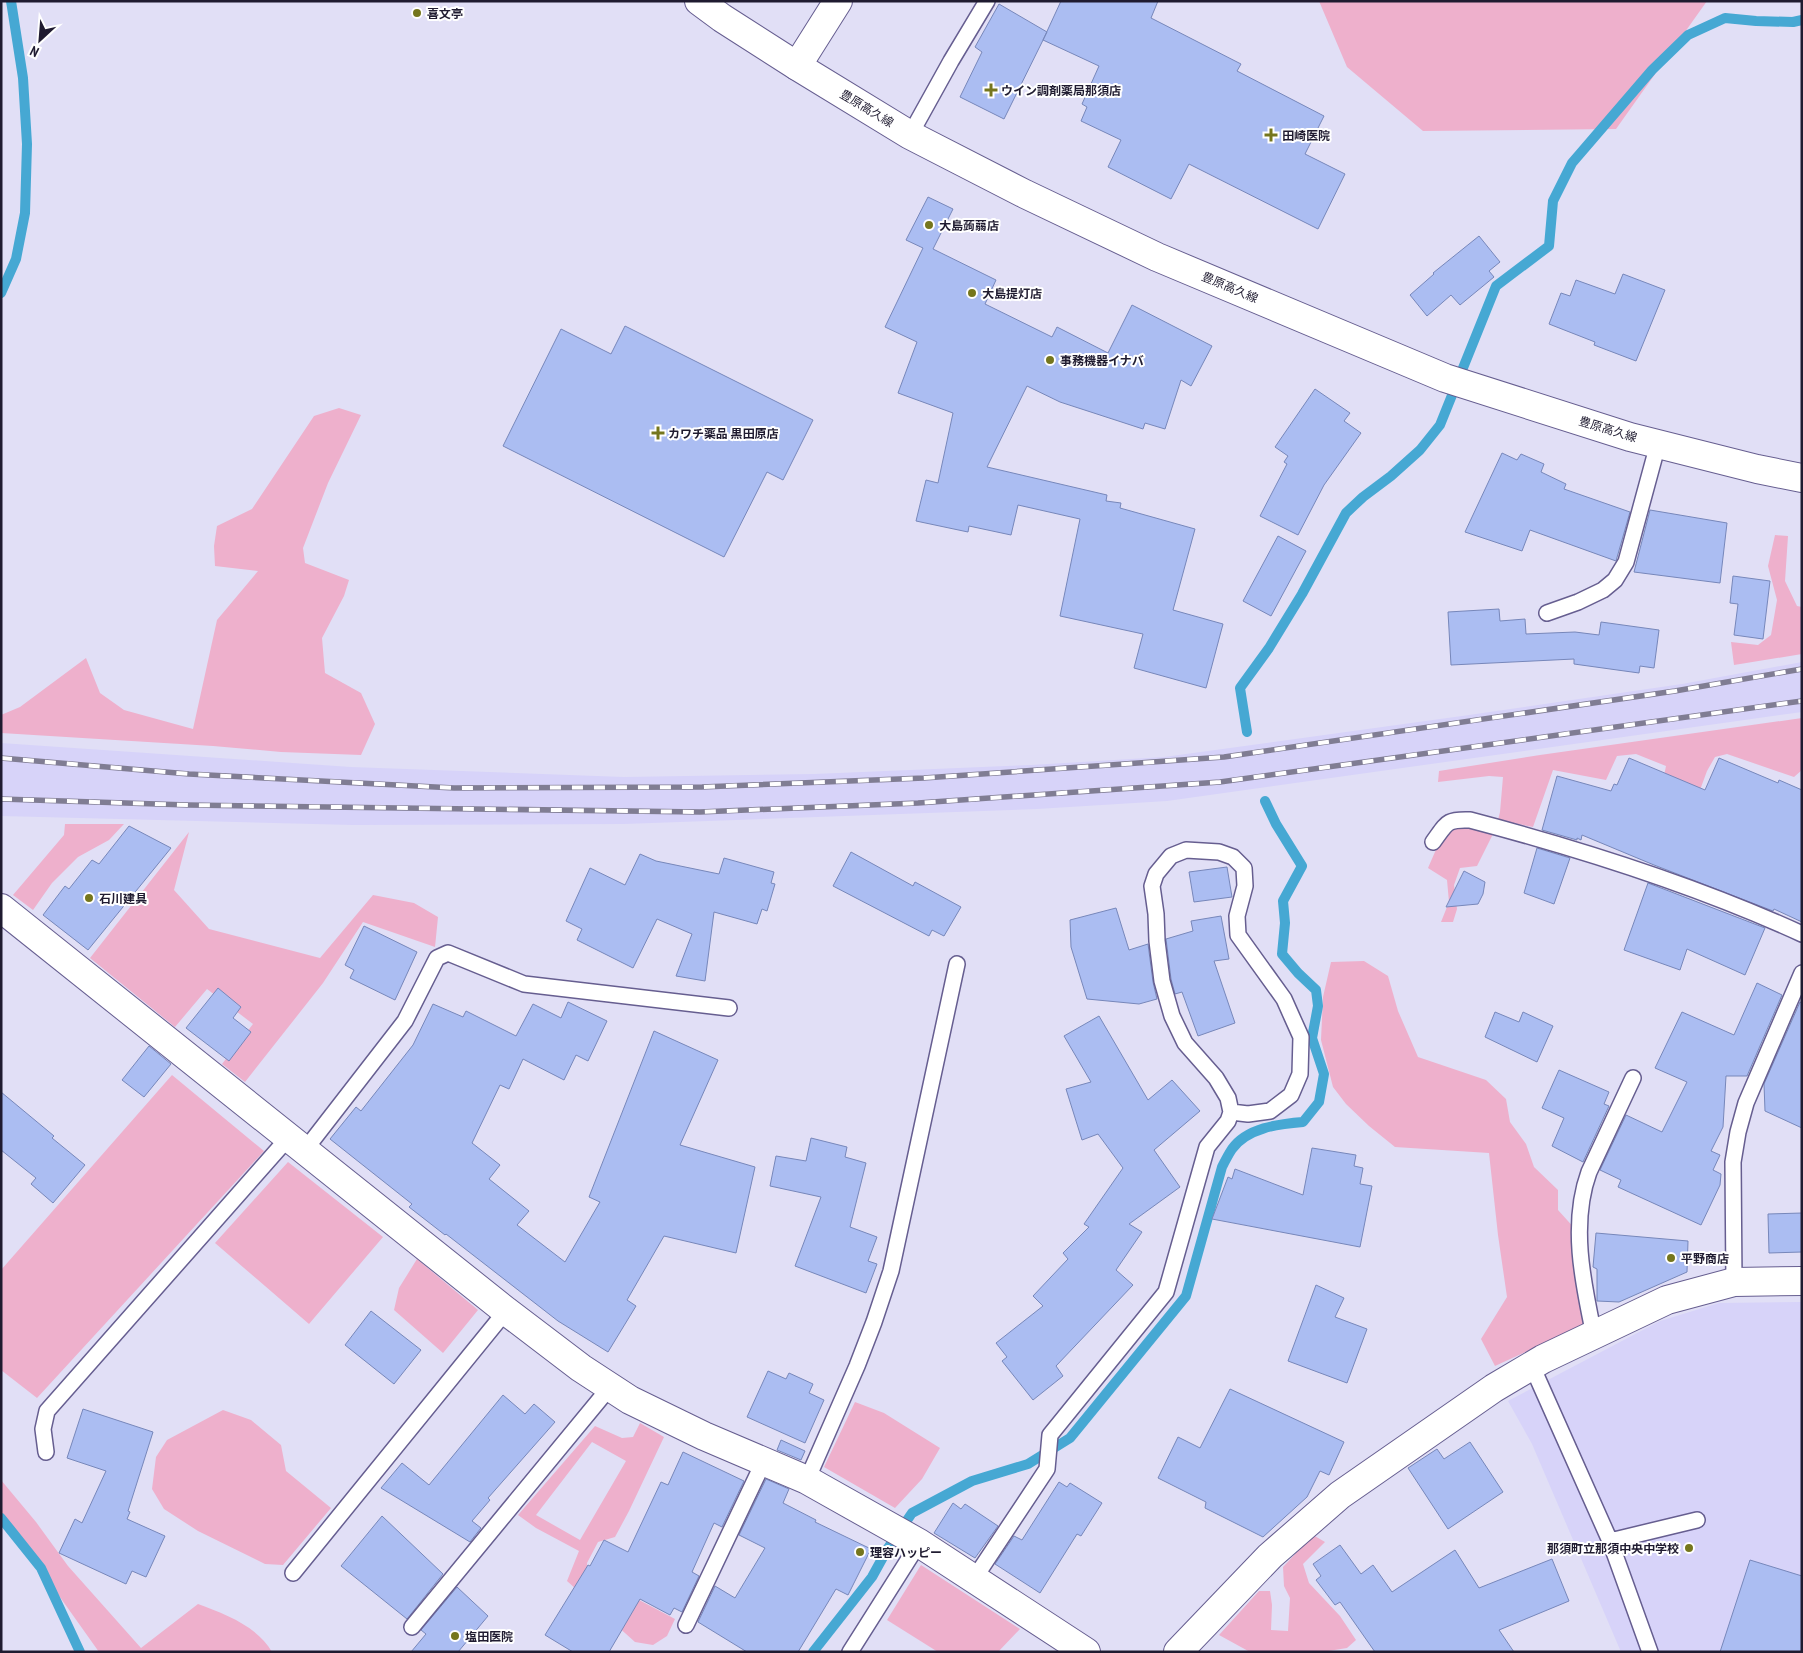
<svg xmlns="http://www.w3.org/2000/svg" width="1803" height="1653" font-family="'PT Sans Narrow','Noto Sans JP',sans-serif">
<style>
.built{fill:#d7d3f9}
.green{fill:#eeb0cc;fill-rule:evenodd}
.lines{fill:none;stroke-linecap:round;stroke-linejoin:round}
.stream{stroke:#46a8d3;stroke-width:10}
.building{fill:#abbdf2;stroke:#7787ba}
.service-casing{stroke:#665e90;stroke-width:18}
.minor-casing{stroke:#665e90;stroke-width:30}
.secondary-casing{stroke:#665e90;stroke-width:30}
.service{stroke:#fff;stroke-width:15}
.minor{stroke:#fff;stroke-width:28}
.secondary{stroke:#fff;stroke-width:28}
.rail-casing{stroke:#807d93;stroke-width:5.5}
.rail{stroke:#fff;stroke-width:4;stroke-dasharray:11;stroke-linecap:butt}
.poi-dot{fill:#75761d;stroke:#fff;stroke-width:2}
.labels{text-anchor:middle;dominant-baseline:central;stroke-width:4;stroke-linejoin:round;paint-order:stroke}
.poi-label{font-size:12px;font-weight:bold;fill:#1f1b30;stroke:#fff;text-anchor:start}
.street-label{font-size:12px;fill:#1f1b30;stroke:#fff}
</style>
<rect width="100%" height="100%" fill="#e1dff6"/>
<path class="built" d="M 1802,662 L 1802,712 L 1167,801 L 1037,809 L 624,824 L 353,825 L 1,816 L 1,743 L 351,767 L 624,777 L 814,774 L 1031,765 L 1164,757 L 1469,715 L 1682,684 Z
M 1802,1302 L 1802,1652 L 1621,1652 L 1532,1444 L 1508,1401 L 1660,1321 L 1719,1303 Z"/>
<path class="green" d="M 1319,1 L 1707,1 L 1616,129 L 1423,131 L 1347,67 Z
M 339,408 L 361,415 L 328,483 L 303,548 L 305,563 L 349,580 L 344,596 L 322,638 L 325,673 L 361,693 L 375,724 L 361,755 L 281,752 L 213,746 L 1,733 L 1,715 L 20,707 L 86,658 L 100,693 L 124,710 L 193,729 L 217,620 L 258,571 L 215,566 L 214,546 L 217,526 L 252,509 L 314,416 Z
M 1775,535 L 1788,536 L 1785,581 L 1797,606 L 1802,607 L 1802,654 L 1734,665 L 1731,642 L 1758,645 L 1771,635 L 1777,600 L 1768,566 Z
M 1802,718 L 1802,770 L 1794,777 L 1727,754 L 1715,757 L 1707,771 L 1700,790 L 1661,791 L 1666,766 L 1636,754 L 1617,756 L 1606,780 L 1553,770 L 1533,827 L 1498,820 L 1500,812 L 1503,777 L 1489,776 L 1438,782 L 1439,771 L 1540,755 Z
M 65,824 L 124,824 L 109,840 L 78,857 L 52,883 L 33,910 L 13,895 L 64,835 Z
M 1465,824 L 1494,832 L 1477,866 L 1460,868 L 1454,885 L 1457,909 L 1453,922 L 1441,922 L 1449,902 L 1447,880 L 1428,868 L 1438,845 L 1454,827 Z
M 189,832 L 174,890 L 209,929 L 320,958 L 373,895 L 414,903 L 438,917 L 435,947 L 363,922 L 323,983 L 245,1082 L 222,1064 L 253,1024 L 207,989 L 175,1027 L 90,958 Z
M 1364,961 L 1388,976 L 1398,1011 L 1418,1057 L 1486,1080 L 1506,1099 L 1510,1122 L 1526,1144 L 1534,1167 L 1558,1190 L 1558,1210 L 1577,1231 L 1586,1324 L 1495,1366 L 1481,1339 L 1507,1297 L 1498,1235 L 1489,1153 L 1395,1147 L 1369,1126 L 1346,1104 L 1333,1087 L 1321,1040 L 1323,997 L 1331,962 Z
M 172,1075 L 264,1151 L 37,1398 L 1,1370 L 1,1270 Z
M 288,1162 L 383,1237 L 309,1324 L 215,1243 Z
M 417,1259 L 478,1310 L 443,1353 L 394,1310 L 399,1288 Z
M 855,1402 L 884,1413 L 940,1448 L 922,1479 L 895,1508 L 824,1467 Z
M 223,1410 L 251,1420 L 281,1445 L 286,1471 L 331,1508 L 283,1565 L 265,1564 L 198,1531 L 164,1509 L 152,1489 L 156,1457 L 167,1440 Z
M 640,1423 L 664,1437 L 629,1511 L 615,1537 L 598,1542 L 587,1563 L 588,1573 L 675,1619 L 667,1636 L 653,1645 L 635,1642 L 567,1581 L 579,1551 L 536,1528 L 518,1515 L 595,1426 L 622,1438 L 633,1437 ZM 592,1442 L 626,1461 L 580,1540 L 536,1515 Z
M 1,1480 L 36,1522 L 68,1566 L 141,1648 L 198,1604 C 225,1614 257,1626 272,1652 L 99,1652 L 1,1514 Z
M 1313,1535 L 1325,1542 L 1303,1564 L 1309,1583 L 1340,1616 L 1356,1640 L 1347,1648 L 1322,1652 L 1250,1652 L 1219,1635 L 1259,1591 L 1270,1591 L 1272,1605 L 1271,1630 L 1288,1631 L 1290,1598 L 1284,1586 L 1283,1567 Z
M 921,1565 L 1020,1629 L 998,1652 L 938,1652 L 887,1620 Z"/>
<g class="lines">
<path class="stream" d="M 1,293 L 16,259 L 25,213 L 27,144 L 23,78 L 11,1
M 1247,732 L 1240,688 L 1269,648 L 1302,594 L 1346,513 L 1363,497 L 1391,476 L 1420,450 L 1440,425 L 1496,286 L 1549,246 L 1553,201 L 1572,163 L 1652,70 L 1688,35 L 1725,18 L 1756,21 L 1793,22 L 1802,20
M 1,1518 L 41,1568 L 80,1652
M 813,1652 L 872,1577 L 888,1548 L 912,1513 L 972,1481 L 1028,1464 L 1070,1438 L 1186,1296 L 1222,1167 C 1225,1161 1228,1155 1232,1149 C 1247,1128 1278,1124 1303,1122 L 1319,1102 L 1324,1074 L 1312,1038 L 1318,1006 L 1316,990 L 1298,973 L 1282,954 L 1285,923 L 1283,901 L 1302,866 L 1276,824 L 1265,801"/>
</g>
<path class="building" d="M 1061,1 L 1158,1 L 1151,18 L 1241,64 L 1237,71 L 1324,116 L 1305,154 L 1345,174 L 1318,229 L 1189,164 L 1171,199 L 1108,167 L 1121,140 L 1081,121 L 1087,107 L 1082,104 L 1099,66 L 1043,40 Z
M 999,4 L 1047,32 L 1004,119 L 960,97 L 982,52 L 975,47 Z
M 928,197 L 953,209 L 933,249 L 996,280 L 985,304 L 1052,337 L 1057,327 L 1108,353 L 1132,305 L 1212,346 L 1191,386 L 1181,380 L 1165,429 L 1145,423 L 1143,429 L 1060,402 L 1027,386 L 987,467 L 1107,495 L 1106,501 L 1121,503 L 1120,508 L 1195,529 L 1173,610 L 1223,624 L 1206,688 L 1134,668 L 1143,634 L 1060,616 L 1080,519 L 1018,505 L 1011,535 L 969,526 L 968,532 L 916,521 L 926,480 L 938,483 L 953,413 L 898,393 L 917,342 L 885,327 L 923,248 L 906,240 Z
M 1479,236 L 1500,262 L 1489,271 L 1494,277 L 1460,305 L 1451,295 L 1427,316 L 1410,295 L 1434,274 L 1433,273 Z
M 1623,274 L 1665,290 L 1636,361 L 1594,345 L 1595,342 L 1549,324 L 1561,293 L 1570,296 L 1576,280 L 1615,294 Z
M 625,326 L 813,420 L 783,480 L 767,472 L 724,557 L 503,446 L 561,329 L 611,354 Z
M 1315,389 L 1350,413 L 1344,421 L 1361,433 L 1324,485 L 1298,535 L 1260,516 L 1287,464 L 1284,462 L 1288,456 L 1275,447 Z
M 1502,453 L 1517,460 L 1521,454 L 1544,464 L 1541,472 L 1566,484 L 1564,489 L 1630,512 L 1616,561 L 1530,530 L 1522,551 L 1465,532 Z
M 1650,510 L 1727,523 L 1720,583 L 1634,572 Z
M 1278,536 L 1306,551 L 1271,616 L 1243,601 Z
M 1733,576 L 1770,581 L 1763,639 L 1734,635 L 1738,604 L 1730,603 Z
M 1499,609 L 1500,621 L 1525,619 L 1526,634 L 1575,632 L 1599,635 L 1601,622 L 1659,630 L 1654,668 L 1640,666 L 1639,673 L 1574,664 L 1574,659 L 1451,665 L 1448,612 Z
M 1629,758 L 1705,790 L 1719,758 L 1778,783 L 1779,780 L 1802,790 L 1802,922 L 1774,909 L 1773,911 L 1654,865 L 1582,835 L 1581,840 L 1577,838 L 1577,840 L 1542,830 L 1557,776 L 1611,791 L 1614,784 L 1617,785 Z
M 129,826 L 171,848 L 88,950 L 43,915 L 65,886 L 69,889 L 92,860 L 99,864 Z
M 1537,848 L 1570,858 L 1554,904 L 1524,893 Z
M 851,852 L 913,886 L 915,882 L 961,907 L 944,936 L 932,930 L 929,936 L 833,886 Z
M 640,854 L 656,861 L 719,874 L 724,858 L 774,872 L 771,883 L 775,884 L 767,911 L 762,909 L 757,924 L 714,912 L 705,981 L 676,976 L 692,934 L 657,919 L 633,968 L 577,940 L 582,929 L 566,921 L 590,868 L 625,885 Z
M 1227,867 L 1232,897 L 1194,902 L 1189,872 Z
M 1464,871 L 1485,882 L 1483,894 L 1478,904 L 1446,907 Z
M 1648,883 L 1765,928 L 1745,975 L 1687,949 L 1680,970 L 1624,950 Z
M 1116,908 L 1129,950 L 1148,944 L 1153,982 L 1157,999 L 1139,1004 L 1087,999 L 1071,947 L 1070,920 Z
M 1221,916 L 1229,959 L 1214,961 L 1235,1023 L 1198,1036 L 1182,992 L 1175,994 L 1171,979 L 1166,939 L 1193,931 L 1191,921 Z
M 364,926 L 417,952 L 395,1000 L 350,978 L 354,970 L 345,965 Z
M 1757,983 L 1782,995 L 1747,1076 L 1726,1076 L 1723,1127 L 1711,1151 L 1720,1155 L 1713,1170 L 1721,1174 L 1720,1185 L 1701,1225 L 1618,1187 L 1621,1180 L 1600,1170 L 1626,1115 L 1662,1132 L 1687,1082 L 1655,1068 L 1682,1012 L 1734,1035 Z
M 218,988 L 241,1007 L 233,1018 L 251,1032 L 229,1061 L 186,1028 Z
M 568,1002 L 607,1021 L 588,1061 L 576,1055 L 564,1080 L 523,1059 L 509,1089 L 500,1085 L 472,1143 L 500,1165 L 489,1179 L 529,1211 L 517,1225 L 565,1262 L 600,1202 L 589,1197 L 654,1031 L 718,1060 L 680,1145 L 755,1167 L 736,1253 L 664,1236 L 627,1300 L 636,1306 L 608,1352 L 558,1321 L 446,1234 L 445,1235 L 409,1207 L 412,1204 L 330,1139 L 356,1107 L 361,1111 L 413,1045 L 433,1004 L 463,1017 L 466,1011 L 516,1036 L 533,1004 L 561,1018 Z
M 1800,1002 L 1802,1003 L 1802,1128 L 1765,1111 L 1764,1084 Z
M 1495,1012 L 1519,1022 L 1523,1012 L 1553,1026 L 1537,1062 L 1485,1037 Z
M 1099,1016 L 1148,1100 L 1172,1080 L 1200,1111 L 1154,1150 L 1180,1187 L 1129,1224 L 1142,1232 L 1116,1270 L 1133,1285 L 1056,1366 L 1063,1376 L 1033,1400 L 1002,1361 L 1007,1357 L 996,1343 L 1043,1306 L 1033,1296 L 1068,1259 L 1063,1253 L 1089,1227 L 1084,1224 L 1123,1168 L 1098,1134 L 1082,1140 L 1066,1089 L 1091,1082 L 1064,1036 Z
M 149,1046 L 171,1064 L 144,1097 L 122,1080 Z
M 1559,1070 L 1609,1092 L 1604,1104 L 1609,1106 L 1583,1162 L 1552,1146 L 1564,1118 L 1542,1108 Z
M 1,1092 L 54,1136 L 52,1138 L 85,1165 L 53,1203 L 31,1184 L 36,1178 L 1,1150 Z
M 811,1138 L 847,1147 L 845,1157 L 866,1163 L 850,1227 L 877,1237 L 868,1261 L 877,1264 L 866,1293 L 795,1266 L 821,1197 L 770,1186 L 776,1156 L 806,1161 Z
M 1312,1148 L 1356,1155 L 1354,1166 L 1363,1168 L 1360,1184 L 1372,1186 L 1360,1247 L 1212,1219 L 1228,1177 L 1232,1179 L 1235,1169 L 1303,1195 Z
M 1802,1213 L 1802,1252 L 1769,1253 L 1768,1214 Z
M 1596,1233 L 1688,1241 L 1687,1272 L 1619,1302 L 1597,1301 L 1597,1269 L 1593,1267 Z
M 1316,1285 L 1344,1298 L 1335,1317 L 1367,1329 L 1347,1383 L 1288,1361 Z
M 371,1311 L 421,1350 L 394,1384 L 345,1345 Z
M 768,1371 L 786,1379 L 789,1373 L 813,1384 L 809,1393 L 824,1400 L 805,1443 L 747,1417 Z
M 1230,1389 L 1344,1442 L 1329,1475 L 1320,1471 L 1307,1497 L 1263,1537 L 1205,1508 L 1206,1502 L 1158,1478 L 1178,1437 L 1200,1448 Z
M 503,1395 L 525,1414 L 534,1404 L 555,1422 L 488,1498 L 490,1500 L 472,1521 L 481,1528 L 470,1542 L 381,1488 L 402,1463 L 429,1485 Z
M 83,1409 L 153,1432 L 128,1511 L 130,1512 L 127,1519 L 165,1536 L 146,1577 L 132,1571 L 126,1584 L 59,1553 L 75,1519 L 82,1523 L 106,1471 L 67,1458 Z
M 781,1440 L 805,1451 L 801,1460 L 777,1450 Z
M 1470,1442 L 1503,1492 L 1448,1529 L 1408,1468 L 1437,1449 L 1444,1459 Z
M 683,1452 L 744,1481 L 722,1527 L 714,1523 L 692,1572 L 699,1576 L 682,1612 L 674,1608 L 670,1615 L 640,1599 L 609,1652 L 573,1652 L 545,1635 L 588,1565 L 590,1566 L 604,1540 L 628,1552 L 661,1482 L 668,1485 Z
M 766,1479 L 789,1489 L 783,1503 L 816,1520 L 815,1522 L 871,1549 L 848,1595 L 836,1589 L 798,1652 L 747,1652 L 698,1622 L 715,1586 L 735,1598 L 765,1548 L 739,1535 Z
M 1059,1482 L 1067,1487 L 1070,1483 L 1102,1503 L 1081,1536 L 1077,1534 L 1040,1593 L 995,1564 L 1014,1536 L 1022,1540 Z
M 953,1503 L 961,1509 L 965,1504 L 998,1526 L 975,1558 L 934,1533 Z
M 382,1516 L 443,1574 L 407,1619 L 341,1566 Z
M 1340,1545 L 1361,1574 L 1373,1565 L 1392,1592 L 1455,1550 L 1479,1588 L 1552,1559 L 1569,1601 L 1499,1630 L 1514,1652 L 1375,1652 L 1340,1602 L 1335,1605 L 1316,1580 L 1321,1576 L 1313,1564 Z
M 1750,1560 L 1802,1576 L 1802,1652 L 1720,1652 Z
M 457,1587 L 488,1616 L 458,1652 L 411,1652 L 426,1634 L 421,1630 Z"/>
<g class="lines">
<g class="service-casing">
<path id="service" d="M 910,135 L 951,61 L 987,1
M 1547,613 L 1578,602 L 1603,590 L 1615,580 L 1626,562 L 1658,444
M 1433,842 C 1447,823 1446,819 1470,820 C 1584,850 1695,885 1802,934
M 305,1150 L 405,1021 L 437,958 L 448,953 L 524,984 L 729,1008
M 1734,1282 L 1733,1162 L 1738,1132 L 1746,1103 L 1802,973
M 1594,1335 C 1583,1283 1570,1224 1589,1172 L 1633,1078
M 1532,1366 L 1610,1541 L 1650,1652
M 46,1452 L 43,1429 L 47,1411 L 289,1137
M 807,1480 L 857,1366 L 874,1322 L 891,1271 L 957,964
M 1610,1541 L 1697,1520
M 293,1573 L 506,1311
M 974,1579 L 1047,1469 L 1050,1435 L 1166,1292 L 1207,1147 L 1228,1121 L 1231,1112 L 1228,1098 L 1216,1078 L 1185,1043 L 1172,1016 L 1162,981 L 1157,941 L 1156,914 L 1152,886 L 1156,874 L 1171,856 L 1186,850 L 1219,852 L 1233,857 L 1244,868 L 1245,886 L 1237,916 L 1238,935 L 1284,999 L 1292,1017 L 1301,1037 L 1300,1074 L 1291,1095 L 1270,1111 L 1248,1114 L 1231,1112
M 686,1625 L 764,1461
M 412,1627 L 610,1387
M 850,1652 L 919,1543"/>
</g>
<g class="minor-casing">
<path id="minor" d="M 797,66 L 838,1
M 1,908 L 506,1311 L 581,1368 L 630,1400 L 704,1436 L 807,1480 L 919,1543 L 1086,1652
M 1178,1652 L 1270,1556 L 1340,1495 L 1494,1388 L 1543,1359 L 1667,1300 L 1734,1282 L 1802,1281"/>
</g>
<g class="secondary-casing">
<path id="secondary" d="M 699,1 L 722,18 L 797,66 L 910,135 L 1025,194 L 1157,257 L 1445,378 L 1630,437 L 1757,469 L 1802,478"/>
</g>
<use href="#service" class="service"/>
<use href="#minor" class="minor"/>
<use href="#secondary" class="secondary"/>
<g class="rail-casing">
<path id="rail" d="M 1,758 L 189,774 L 454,788 L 702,787 L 924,778 L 1224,757 L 1675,691 L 1802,669
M 1,799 L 188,805 L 700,812 L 918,803 L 1220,782 L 1802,701"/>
</g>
<use href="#rail" class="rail"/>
</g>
<g class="poi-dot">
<circle cx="417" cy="13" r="5"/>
<path d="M988.5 82.5h5v5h5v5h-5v5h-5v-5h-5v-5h5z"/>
<path d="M1268.5 127.5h5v5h5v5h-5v5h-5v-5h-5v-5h5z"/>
<circle cx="929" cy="225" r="5"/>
<circle cx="972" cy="293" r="5"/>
<circle cx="1050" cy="360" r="5"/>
<path d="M655.5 425.5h5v5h5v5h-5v5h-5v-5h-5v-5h5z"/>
<circle cx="89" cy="898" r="5"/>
<circle cx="1671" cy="1258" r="5"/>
<circle cx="1689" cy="1548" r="5"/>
<circle cx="860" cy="1552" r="5"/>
<circle cx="455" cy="1636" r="5"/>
</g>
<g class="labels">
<g class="poi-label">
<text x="427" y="13">喜文亭</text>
<text x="1001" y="90">ウイン調剤薬局那須店</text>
<text x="1282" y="135">田崎医院</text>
<text x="939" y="225">大島蒟蒻店</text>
<text x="982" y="293">大島提灯店</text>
<text x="1060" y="360">事務機器イナバ</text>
<text x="668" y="433">カワチ薬品 黒田原店</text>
<text x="99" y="898">石川建具</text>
<text x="1681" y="1258">平野商店</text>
<text x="1679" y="1548" text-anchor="end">那須町立那須中央中学校</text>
<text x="870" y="1552">理容ハッピー</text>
<text x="465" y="1636">塩田医院</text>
</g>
<g class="street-label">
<text transform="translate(867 108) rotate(31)">豊原高久線</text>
<text transform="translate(1230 287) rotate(23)">豊原高久線</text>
<text transform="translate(1608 429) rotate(17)">豊原高久線</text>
</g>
</g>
<rect width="1803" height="1653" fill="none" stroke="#1f1b30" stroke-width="5"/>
<g transform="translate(40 40) rotate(206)" stroke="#ffffff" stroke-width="4" paint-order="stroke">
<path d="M0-4L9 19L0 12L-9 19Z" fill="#1f1b30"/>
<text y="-8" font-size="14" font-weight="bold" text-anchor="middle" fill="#1f1b30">N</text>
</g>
</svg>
